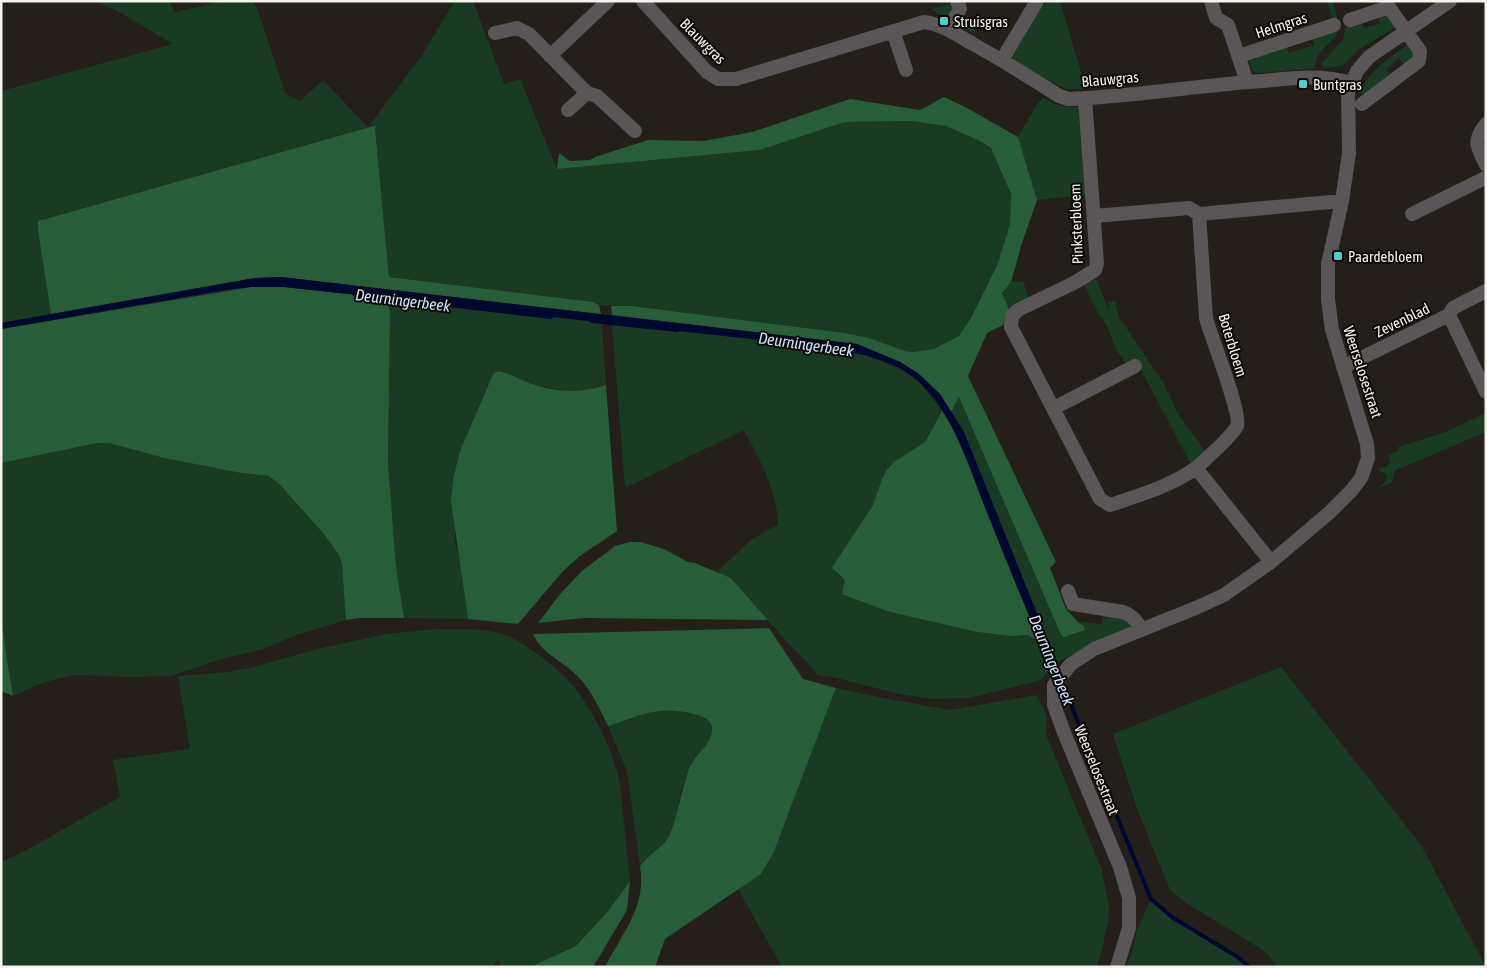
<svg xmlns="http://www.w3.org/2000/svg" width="1487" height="968" font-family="'Asap Condensed',sans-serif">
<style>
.green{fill:#193b24}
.forest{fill:#285d3a}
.water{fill:#010830}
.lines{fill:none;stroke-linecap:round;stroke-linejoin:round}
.stream{stroke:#010830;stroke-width:4}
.minor{stroke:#5a5657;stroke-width:14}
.poi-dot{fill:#53cdc9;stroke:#0c0a07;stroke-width:2}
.labels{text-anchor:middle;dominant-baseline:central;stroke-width:4;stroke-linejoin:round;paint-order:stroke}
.poi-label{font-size:15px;fill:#f5f2ee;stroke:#0c0a07;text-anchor:start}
.street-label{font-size:15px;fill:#f5f2ee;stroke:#0c0a07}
.water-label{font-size:16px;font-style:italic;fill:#d2e1ff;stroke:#0c0a07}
</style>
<rect width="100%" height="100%" fill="#241f1a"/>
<path class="green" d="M 96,1 L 169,1 L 175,12 L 224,1 L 252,1 L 256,6 L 262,23 L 285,93 L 300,101 L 323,80 L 368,127 L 420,58 L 455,1 L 473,1 L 504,84 L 520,79 L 557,169 L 760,150 L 845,122 L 911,121 L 946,126 L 980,141 L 991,148 L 1011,194 L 1010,224 L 998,263 L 971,318 L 959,337 L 934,349 L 913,352 L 905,351 L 869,338 L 845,333 L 632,306 L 599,305 L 593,302 L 389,277 L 375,128 L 376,125 L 44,219 L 38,231 L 51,314 L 1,323 L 1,91 L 173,44 L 114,9 L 106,7 Z
M 1055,1 L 1060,1 L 1086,89 L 1065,89 L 1013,61 L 1013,57 L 1039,6 Z
M 1327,1 L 1333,1 L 1338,21 L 1333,20 Z
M 952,3 L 954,9 L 948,19 L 931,9 Z
M 1384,11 L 1399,25 L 1358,50 L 1344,64 L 1337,67 L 1322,68 L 1321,64 L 1342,41 L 1348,23 L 1360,18 L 1364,28 L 1380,23 L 1377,13 Z
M 972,20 L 976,35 L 959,26 Z
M 1339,29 C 1332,46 1316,48 1315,68 L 1258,73 L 1252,70 L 1247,56 L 1285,44 L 1289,53 L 1314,45 L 1311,35 Z
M 1410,43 L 1415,60 L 1406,67 L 1399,58 L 1386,69 L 1392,77 L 1360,101 C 1363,72 1389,59 1410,43 Z
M 1044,98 C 1056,106 1065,108 1079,107 L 1087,195 L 1037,200 L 1018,137 L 1039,101 Z
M 1096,279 L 1110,313 L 1108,302 L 1115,301 L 1119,317 L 1164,384 L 1178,414 L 1205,451 L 1193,468 L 1140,368 L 1128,366 L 1117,351 L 1106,324 L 1097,311 L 1084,285 Z
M 1023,281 L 1029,299 L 1009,309 L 1002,293 L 1011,282 Z
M 388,298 L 602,323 L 606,385 C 602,387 596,390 591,390 C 568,394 521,385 503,371 L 493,374 L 488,385 L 460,451 L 455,540 L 460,562 L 468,619 L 404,618 L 396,567 L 388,462 L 390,313 Z
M 612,324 L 815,346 L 866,355 L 902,370 L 919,382 L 942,411 L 925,442 L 894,462 L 882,479 L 873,505 L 832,568 L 844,580 L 845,579 L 890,612 L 977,632 L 1010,636 L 1028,635 L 1040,642 L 1051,667 L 1041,680 L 969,698 L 933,699 L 899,694 L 837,678 L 817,675 L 809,664 L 785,640 L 731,578 L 717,572 L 752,539 L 778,525 C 777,489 760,461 744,430 L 625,488 Z
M 959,397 L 1061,635 L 1069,636 L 1083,631 L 1083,625 L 1081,622 L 1102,624 L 1103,614 L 1120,616 L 1129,622 L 1129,628 L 1057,662 L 964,432 L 951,412 Z
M 1486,413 L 1486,432 L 1394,471 L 1392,482 L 1379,488 L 1386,481 L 1387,475 L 1377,469 L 1385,467 L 1390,463 L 1388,455 L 1399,450 L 1398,447 L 1443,433 Z
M 97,443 L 109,443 L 164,458 L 241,473 L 269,476 L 280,485 L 325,534 L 339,555 L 342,565 L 346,620 L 296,635 L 263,649 L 221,659 L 171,676 L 134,677 L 74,675 L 45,682 L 13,696 L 5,647 L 1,610 L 1,463 Z
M 435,629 C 458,630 487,627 508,636 C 524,642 564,673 574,687 C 595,714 613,750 620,784 L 630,881 L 609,910 L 576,946 L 530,967 L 501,967 L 498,960 L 492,967 L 1,967 L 1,862 L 27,850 L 120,797 L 113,760 L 190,749 L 178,676 L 228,672 L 254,667 L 317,649 L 386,634 Z
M 1281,667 L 1421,845 L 1486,967 L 1277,967 L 1266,952 L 1188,904 L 1170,890 L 1137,809 L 1113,734 Z
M 836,688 L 883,698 L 950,710 L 1037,695 L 1047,717 L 1046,735 L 1102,870 L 1109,907 L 1108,922 L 1101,954 L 1096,967 L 782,967 L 738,889 L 761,874 L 773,854 Z
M 663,709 C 675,710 707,713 712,726 C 716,739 696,756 691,766 C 680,784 678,815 669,835 C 664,846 647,856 640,866 L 627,771 L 608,726 L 650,712 Z
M 1151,899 L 1172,917 L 1239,958 L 1249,967 L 1126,967 L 1133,949 L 1137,930 Z"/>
<path class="forest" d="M 944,97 L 967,108 L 1018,137 L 1037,200 L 1022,243 L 1011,282 L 1002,293 L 1009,309 L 1003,325 L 987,333 L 968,376 L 1056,562 L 1050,568 L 1066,609 L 1078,622 L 1083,625 L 1085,629 L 1083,631 L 1064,637 L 1061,635 L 959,397 L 951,412 L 940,394 L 900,362 L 857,344 L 612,315 L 611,306 L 632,306 L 845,333 L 869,338 L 905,351 L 913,352 L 934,349 L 959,336 L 971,318 L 998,263 L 1010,224 L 1011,194 L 991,148 L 980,141 L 946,126 L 911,121 L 845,122 L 760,150 L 557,169 L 559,153 L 570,161 L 590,160 L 595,157 L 648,140 L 704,141 L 752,132 L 850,99 L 920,110 Z
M 377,125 L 375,128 L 389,277 L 593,302 L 599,305 L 601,314 L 281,277 L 255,278 L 51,314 L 38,231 L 38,221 Z
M 251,287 L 284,287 L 388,298 L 390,313 L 388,462 L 396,567 L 404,618 L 359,618 L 346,620 L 342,565 L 339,555 L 324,534 L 280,485 L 269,476 L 241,473 L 164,458 L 109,443 L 97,443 L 1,463 L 1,329 Z
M 498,371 C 507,372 518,379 527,382 C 552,392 581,394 606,385 L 617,531 L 580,556 L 563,571 L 518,624 L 468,619 L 451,501 L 453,480 L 460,451 L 493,374 Z
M 942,411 L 953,429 L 966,458 L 1040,642 L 1028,635 L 1010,636 L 977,632 L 890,612 L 842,594 L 845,580 L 832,568 L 833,566 L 873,505 L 882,479 L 886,471 L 894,462 L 925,442 Z
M 630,542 L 641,542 L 664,549 L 688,562 L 695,563 L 731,578 L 768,620 L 583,618 L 538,623 L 561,593 L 582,571 L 615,546 Z
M 1,610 L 5,647 L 13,696 L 1,691 Z
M 769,628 L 803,679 L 836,688 L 773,854 L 761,874 L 665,939 L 655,967 L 605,967 C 622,933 647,907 640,866 C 647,856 664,846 669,836 C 678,815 681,791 689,769 C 694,755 711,746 712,730 C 713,722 705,717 697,715 C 661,704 642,715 608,726 C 601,711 593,695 583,682 C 569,664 542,655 533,634 Z
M 630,881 L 627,910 L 593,967 L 530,967 L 576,946 L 609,910 Z"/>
<path class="water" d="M 281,277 L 857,344 L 900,362 L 918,373 L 940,394 L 964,432 L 1057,664 L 1050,666 C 1029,616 1008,566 988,515 C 968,467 951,398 903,370 C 877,355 844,351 815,346 L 284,287 L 251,287 L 224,290 L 1,329 L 1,323 L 255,278 Z"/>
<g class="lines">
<path class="stream" d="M 354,294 L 551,317
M 592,321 L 677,330
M 1052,660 L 1058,675
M 1061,681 L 1151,899 L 1172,917 L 1239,958 L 1249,967"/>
<path class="minor" d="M 643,1 L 707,72 L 718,79 L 736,79 L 924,22 C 942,24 957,35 973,44 C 1002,60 1031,78 1059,96 L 1068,99 C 1133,97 1198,85 1263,81 C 1293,78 1321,74 1351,83
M 1211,1 L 1216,18 L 1228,25 L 1247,82
M 1350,20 L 1389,7 L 1420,51 L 1419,61 L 1362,104
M 948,30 L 960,9 L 957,1
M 893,31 L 906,70
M 495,33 L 517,28 L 529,34 L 587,93 L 597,96 L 635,131
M 550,56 L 608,1
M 1239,56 L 1334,25
M 1002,60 L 1037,1
M 1085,98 L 1097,263 L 1095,270 L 1074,283 L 1018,310 L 1012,316 L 1011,327 L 1100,499 L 1110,505 C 1140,495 1171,486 1196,468 L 1271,562
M 568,110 L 587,93
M 1486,124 C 1472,142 1477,146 1486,165
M 1412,214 L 1485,178
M 1094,216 L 1189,208 L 1199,214 L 1342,201
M 1449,315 L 1486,392
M 1343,367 L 1449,315 L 1453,308 L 1486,291
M 1054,408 L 1135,366
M 1196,468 C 1205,460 1233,435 1237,426 C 1242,414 1211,337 1206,318 L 1199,214
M 1068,591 L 1073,604 L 1123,612 C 1133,616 1137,621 1141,630
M 1117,967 L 1129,928 L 1129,898 L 1120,867 L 1065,735 L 1054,705 L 1054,685 L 1071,664 L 1094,649 L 1198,607 L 1224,595 L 1271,562 L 1329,513 L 1351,491 L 1361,478 L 1365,467 L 1368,458 L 1367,444 L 1332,330 L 1328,299 L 1328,264 L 1342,201 L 1349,153 L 1348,91 L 1357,71 L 1369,57 L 1450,1"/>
</g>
<g class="poi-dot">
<rect x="939" y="16" width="10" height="10" rx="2.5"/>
<rect x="1298" y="79" width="10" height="10" rx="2.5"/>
<rect x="1333" y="251" width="10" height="10" rx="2.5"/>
</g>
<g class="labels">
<g class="poi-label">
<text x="954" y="21">Struisgras</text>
<text x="1313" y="84">Buntgras</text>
<text x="1348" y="256">Paardebloem</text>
</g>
<g class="street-label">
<text transform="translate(1281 25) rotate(-18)">Helmgras</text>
<text transform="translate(703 41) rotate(45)">Blauwgras</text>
<text transform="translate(1110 79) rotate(-5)">Blauwgras</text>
<text transform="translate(1076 224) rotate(-92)">Pinksterbloem</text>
<text transform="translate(1402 320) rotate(-26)">Zevenblad</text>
<text transform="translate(1233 345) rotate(73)">Boterbloem</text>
<text transform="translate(1363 372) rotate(72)">Weerselosestraat</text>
<text transform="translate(1097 770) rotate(68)">Weerselosestraat</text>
</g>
<g class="water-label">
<text transform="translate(403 300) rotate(7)">Deurningerbeek</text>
<text transform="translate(806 344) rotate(8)">Deurningerbeek</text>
<text transform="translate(1052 660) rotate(68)">Deurningerbeek</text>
</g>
</g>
<rect width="1487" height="968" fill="none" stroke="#f5f2ee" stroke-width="5"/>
</svg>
